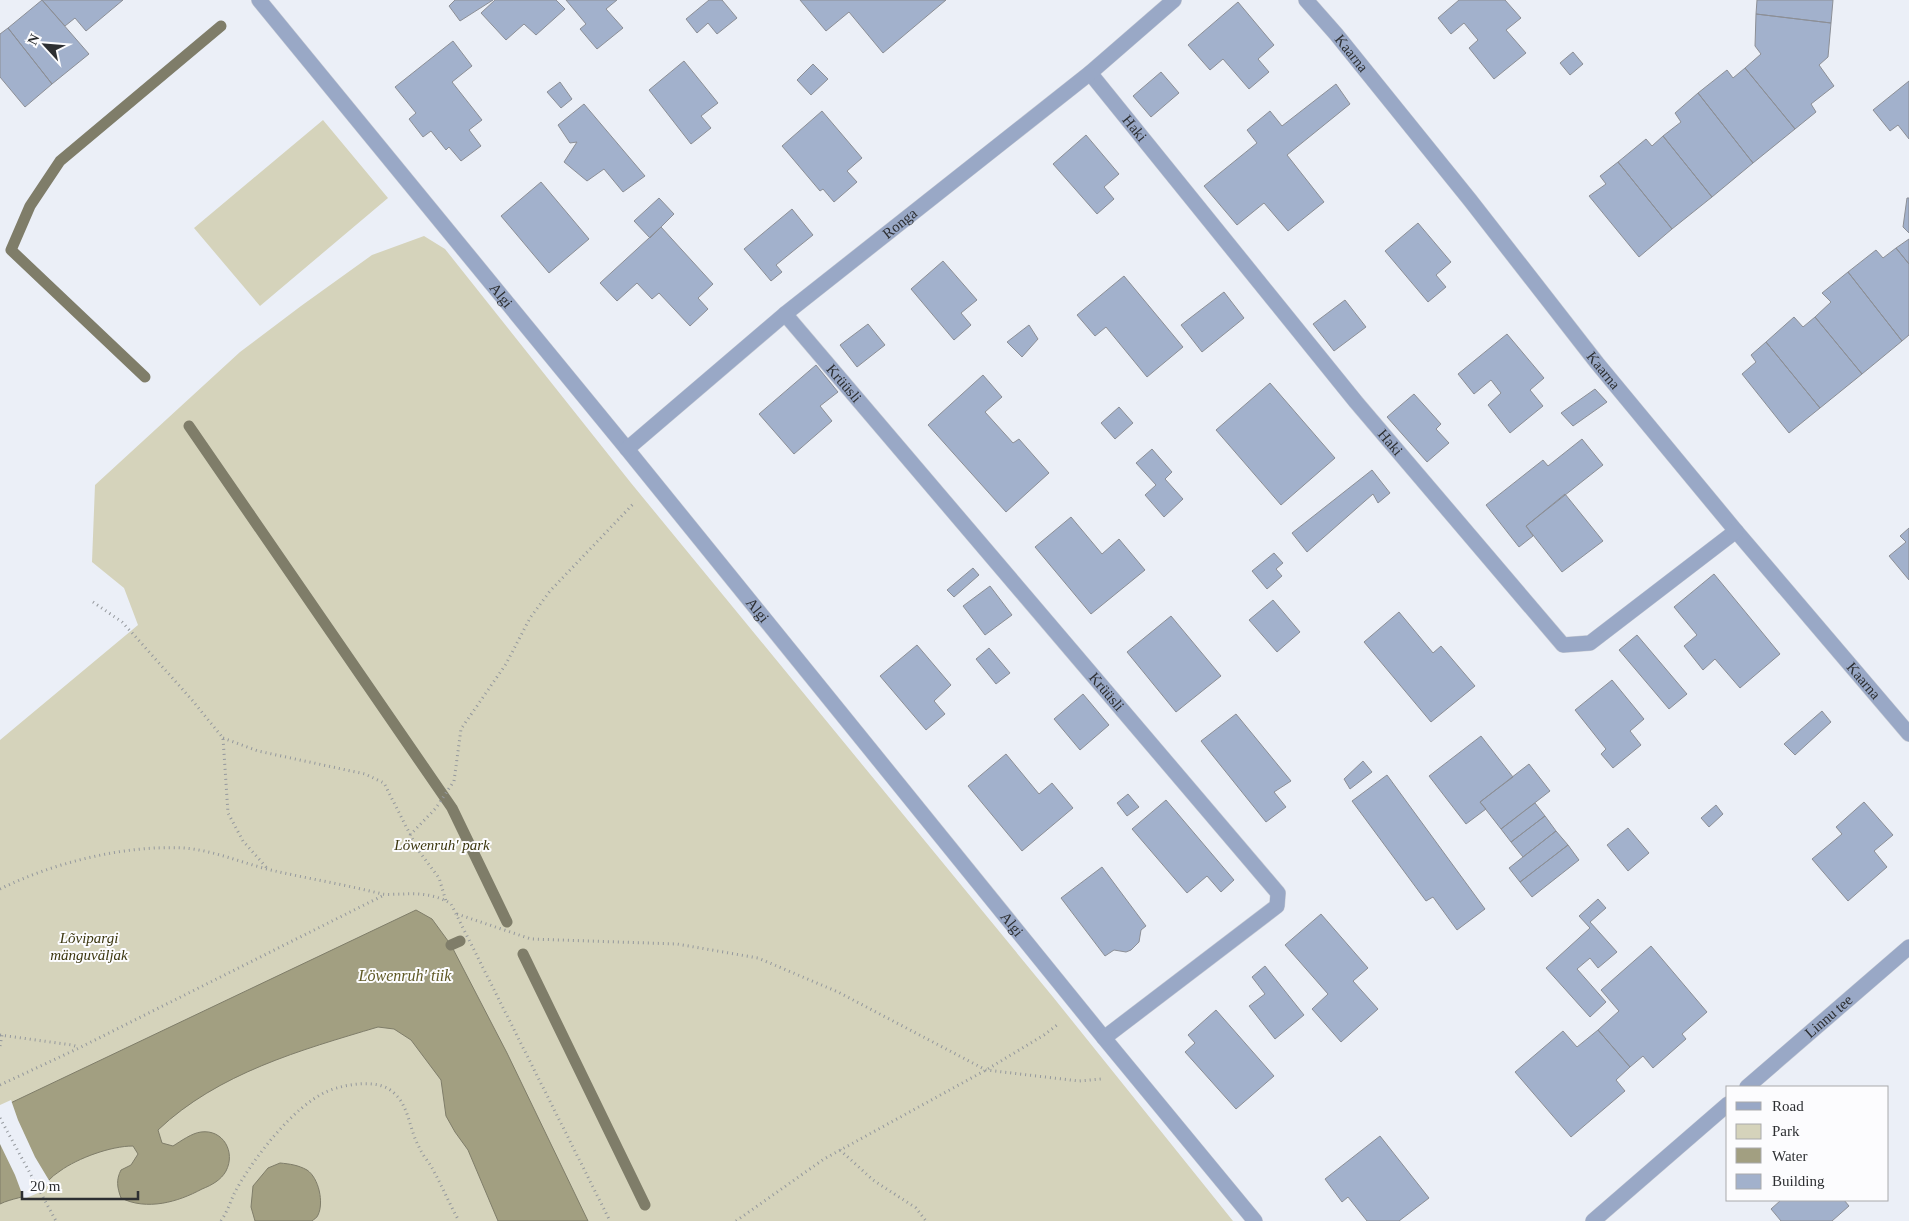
<svg xmlns="http://www.w3.org/2000/svg" width="1909" height="1221" font-family="'Times New Roman',serif">
<style>
.green{fill:#d5d3bb}
.water{fill:#a29f81;stroke:#7f7d69}
.pier{fill:#ebeff7}
.lines{fill:none;stroke-linecap:round;stroke-linejoin:round}
.stream{stroke:#7f7d69;stroke-width:11}
.building{fill:#a2b1cc;stroke:#8c8f96}
.minor-casing{stroke:#c9ccd4;stroke-width:16}
.path{stroke:#94989d;stroke-width:3;stroke-dasharray:1 4;stroke-linecap:butt}
.minor{stroke:#99a8c6;stroke-width:15}
.labels{text-anchor:middle;dominant-baseline:central;stroke-width:4;stroke-linejoin:round;paint-order:stroke}
.street-label{font-size:15px;fill:#2d2f32;stroke:#fcfcfe}
.park-label{font-size:15px;font-style:italic;fill:#3b360e;stroke:#fcfcfe}
.water-label{font-size:16px;font-style:italic;fill:#5f5925;stroke:#fcfcfe}
</style>
<rect width="100%" height="100%" fill="#ebeff7"/>
<path class="green" d="M 323,120 L 388,198 L 260,306 L 194,228 Z
M 424,236 L 445,249 L 631,483 L 1053,997 L 1233,1221 L 0,1221 L 0,740 L 138,625 L 124,588 L 92,562 L 95,485 L 240,352 L 301,306 L 372,255 Z"/>
<path class="water" d="M 416,910 L 432,919 L 451,945 L 507,1053 L 588,1221 L 498,1221 L 468,1150 L 455,1132 L 446,1116 L 441,1080 L 411,1040 L 394,1029 L 378,1027 C 301,1050 218,1073 158,1130 L 162,1143 L 173,1146 C 181,1141 192,1133 201,1132 C 223,1129 236,1152 226,1171 C 221,1180 212,1185 202,1189 C 178,1202 147,1211 121,1198 C 117,1187 116,1180 121,1170 L 131,1165 L 138,1154 L 133,1146 C 111,1146 78,1158 60,1171 C 51,1176 45,1186 36,1191 C 25,1198 12,1198 0,1204 L 0,1108 Z
M 280,1163 C 290,1164 298,1165 307,1170 C 319,1178 324,1203 318,1215 C 317,1218 314,1219 312,1221 L 255,1221 L 251,1207 L 253,1186 L 268,1168 Z"/>
<path class="pier" d="M 11,1100 L 18,1120 L 35,1157 L 50,1182 L 38,1193 L 24,1199 L 15,1175 L 0,1144 L 0,1105 Z"/>
<g class="lines">
<path class="stream" d="M 145,377 L 11,250 L 30,206 L 60,161 L 221,26
M 189,426 L 452,808 L 507,922
M 451,945 L 460,941
M 523,954 L 645,1205"/>
</g>
<path class="building" d="M 42,0 L 123,0 L 86,31 L 75,18 L 65,26 Z
M 42,0 L 89,54 L 52,84 L 8,28 Z
M 455,0 L 493,0 L 460,21 L 449,6 Z
M 495,0 L 556,0 L 565,9 L 536,35 L 524,24 L 506,40 L 481,13 Z
M 566,0 L 617,0 L 606,9 L 623,28 L 597,49 L 580,29 L 586,24 Z
M 709,0 L 722,0 L 737,18 L 717,34 L 708,23 L 697,33 L 686,19 Z
M 800,0 L 946,0 L 883,53 L 849,12 L 826,31 Z
M 1459,0 L 1505,0 L 1521,18 L 1506,30 L 1526,53 L 1494,79 L 1469,48 L 1478,40 L 1464,23 L 1451,34 L 1438,18 Z
M 1757,0 L 1833,0 L 1831,23 L 1756,14 Z
M 1238,2 L 1274,45 L 1258,59 L 1269,72 L 1249,89 L 1223,59 L 1210,70 L 1188,45 Z
M 1756,14 L 1831,23 L 1828,57 L 1819,65 L 1834,86 L 1811,104 L 1816,112 L 1795,129 L 1745,68 L 1761,54 L 1755,46 Z
M 8,28 L 52,84 L 25,107 L 0,77 L 0,34 Z
M 453,41 L 472,66 L 452,82 L 482,120 L 469,130 L 481,146 L 461,161 L 449,147 L 446,150 L 431,131 L 423,137 L 409,119 L 416,113 L 395,87 Z
M 1573,52 L 1583,64 L 1570,75 L 1560,63 Z
M 684,61 L 718,103 L 701,116 L 711,128 L 691,144 L 649,90 Z
M 813,64 L 828,79 L 811,95 L 797,80 Z
M 1745,68 L 1795,129 L 1753,163 L 1698,93 L 1727,70 L 1733,78 Z
M 1161,72 L 1179,93 L 1151,117 L 1133,96 Z
M 1909,81 L 1909,139 L 1898,125 L 1890,131 L 1873,110 Z
M 560,82 L 572,99 L 561,108 L 547,92 Z
M 1336,84 L 1350,104 L 1287,155 L 1324,202 L 1288,231 L 1264,203 L 1237,225 L 1204,186 L 1257,143 L 1247,130 L 1270,111 L 1282,126 Z
M 1698,93 L 1753,163 L 1712,197 L 1663,136 L 1681,122 L 1675,113 Z
M 584,104 L 645,176 L 623,192 L 604,169 L 587,181 L 564,162 L 577,142 L 570,143 L 558,125 Z
M 822,111 L 862,158 L 847,171 L 857,182 L 834,202 L 823,189 L 820,191 L 782,146 Z
M 1086,135 L 1119,174 L 1104,187 L 1114,199 L 1097,214 L 1053,164 Z
M 1663,136 L 1712,197 L 1672,229 L 1618,162 L 1646,139 L 1652,146 Z
M 1618,162 L 1672,229 L 1639,257 L 1589,196 L 1606,184 L 1600,176 Z
M 541,182 L 589,239 L 549,273 L 501,216 Z
M 659,198 L 674,214 L 650,238 L 634,221 Z
M 1907,198 L 1909,198 L 1909,233 L 1903,227 Z
M 792,209 L 813,235 L 776,265 L 782,272 L 771,281 L 744,249 Z
M 1418,223 L 1451,262 L 1436,275 L 1446,287 L 1428,302 L 1385,251 Z
M 661,227 L 713,284 L 698,298 L 708,309 L 690,326 L 659,293 L 652,299 L 637,283 L 617,301 L 600,283 Z
M 1909,239 L 1909,264 L 1896,248 Z
M 1896,248 L 1909,264 L 1909,335 L 1902,341 L 1848,272 L 1876,250 L 1883,258 Z
M 943,261 L 977,300 L 961,313 L 971,325 L 954,340 L 911,289 Z
M 1848,272 L 1902,341 L 1862,374 L 1815,317 L 1831,302 L 1822,293 Z
M 1124,276 L 1183,347 L 1147,377 L 1106,327 L 1095,336 L 1077,315 Z
M 1224,292 L 1244,318 L 1202,352 L 1181,325 Z
M 1345,300 L 1366,327 L 1334,351 L 1313,324 Z
M 1794,317 L 1803,327 L 1815,317 L 1862,374 L 1820,408 L 1766,342 Z
M 868,324 L 885,345 L 857,367 L 840,345 Z
M 1029,325 L 1038,339 L 1022,357 L 1007,342 Z
M 1507,334 L 1544,378 L 1530,390 L 1543,406 L 1510,433 L 1488,405 L 1501,393 L 1491,380 L 1474,394 L 1458,374 Z
M 1766,342 L 1820,408 L 1789,433 L 1742,374 L 1756,362 L 1751,355 Z
M 816,365 L 838,392 L 820,406 L 832,421 L 794,454 L 759,414 Z
M 983,375 L 1002,397 L 985,412 L 1013,443 L 1019,439 L 1049,473 L 1006,512 L 928,425 Z
M 1270,383 L 1335,458 L 1281,505 L 1216,430 Z
M 1595,389 L 1607,402 L 1573,426 L 1561,413 Z
M 1414,394 L 1441,424 L 1436,429 L 1449,443 L 1427,462 L 1387,417 Z
M 1119,407 L 1133,423 L 1115,439 L 1101,423 Z
M 1582,439 L 1603,465 L 1526,526 L 1533,536 L 1519,547 L 1486,505 L 1543,460 L 1548,466 Z
M 1152,449 L 1172,472 L 1165,479 L 1183,499 L 1164,517 L 1145,495 L 1156,485 L 1136,463 Z
M 1372,470 L 1390,493 L 1378,503 L 1373,494 L 1307,552 L 1292,533 Z
M 1565,494 L 1603,541 L 1562,572 L 1526,526 Z
M 1071,517 L 1102,554 L 1119,539 L 1145,570 L 1091,614 L 1035,547 Z
M 1909,528 L 1909,580 L 1889,556 L 1906,542 L 1900,536 Z
M 1274,553 L 1283,563 L 1276,569 L 1282,576 L 1267,589 L 1252,571 Z
M 973,568 L 979,575 L 954,597 L 947,590 Z
M 1714,574 L 1780,654 L 1740,688 L 1715,659 L 1703,670 L 1684,646 L 1697,635 L 1674,607 Z
M 990,586 L 1012,615 L 985,635 L 963,606 Z
M 1273,600 L 1300,632 L 1277,652 L 1249,620 Z
M 1399,612 L 1433,653 L 1441,646 L 1475,686 L 1431,722 L 1364,642 Z
M 1171,616 L 1221,676 L 1176,712 L 1127,652 Z
M 1637,635 L 1687,694 L 1669,709 L 1619,650 Z
M 917,645 L 951,685 L 934,701 L 945,714 L 926,730 L 880,676 Z
M 989,648 L 1010,673 L 996,684 L 976,659 Z
M 1612,680 L 1644,719 L 1630,731 L 1641,745 L 1613,768 L 1601,754 L 1606,749 L 1575,710 Z
M 1083,694 L 1109,725 L 1080,750 L 1054,719 Z
M 1822,711 L 1831,722 L 1795,755 L 1784,744 Z
M 1236,714 L 1291,781 L 1274,792 L 1286,807 L 1266,822 L 1201,741 Z
M 1481,736 L 1513,777 L 1480,802 L 1486,809 L 1466,824 L 1429,776 Z
M 1006,754 L 1039,794 L 1052,783 L 1073,808 L 1022,851 L 968,786 Z
M 1363,761 L 1372,772 L 1350,789 L 1344,779 Z
M 1529,764 L 1550,791 L 1501,829 L 1480,802 Z
M 1387,775 L 1485,909 L 1457,930 L 1433,897 L 1426,901 L 1352,801 Z
M 1128,794 L 1139,807 L 1127,816 L 1117,803 Z
M 1166,800 L 1234,880 L 1221,892 L 1207,876 L 1187,893 L 1132,829 Z
M 1864,802 L 1893,835 L 1874,851 L 1887,867 L 1848,901 L 1812,859 L 1842,834 L 1836,827 Z
M 1535,803 L 1545,816 L 1511,842 L 1501,829 Z
M 1716,805 L 1723,814 L 1709,827 L 1701,818 Z
M 1545,816 L 1556,831 L 1523,857 L 1511,842 Z
M 1628,828 L 1649,853 L 1628,871 L 1607,845 Z
M 1556,831 L 1568,845 L 1520,882 L 1509,868 Z
M 1568,845 L 1579,860 L 1532,897 L 1520,882 Z
M 1102,867 L 1146,926 L 1141,930 L 1139,942 L 1131,950 L 1126,952 L 1114,950 L 1105,956 L 1061,898 Z
M 1598,899 L 1606,908 L 1590,922 L 1617,952 L 1598,968 L 1590,958 L 1577,969 L 1606,1002 L 1590,1017 L 1546,968 L 1590,928 L 1579,916 Z
M 1321,914 L 1368,968 L 1353,981 L 1378,1009 L 1341,1042 L 1312,1009 L 1328,994 L 1285,945 Z
M 1651,946 L 1707,1012 L 1682,1034 L 1686,1039 L 1653,1068 L 1643,1056 L 1630,1067 L 1598,1030 L 1619,1011 L 1601,990 Z
M 1265,966 L 1304,1015 L 1275,1039 L 1249,1006 L 1265,994 L 1252,977 Z
M 1216,1010 L 1274,1076 L 1236,1109 L 1185,1052 L 1195,1043 L 1188,1035 Z
M 1598,1030 L 1630,1067 L 1616,1080 L 1625,1091 L 1571,1137 L 1515,1072 L 1563,1031 L 1577,1047 Z
M 1380,1136 L 1429,1198 L 1399,1221 L 1367,1221 L 1348,1197 L 1342,1202 L 1325,1179 Z
M 1781,1200 L 1844,1200 L 1849,1206 L 1832,1221 L 1781,1221 L 1771,1209 Z"/>
<g class="lines">
<g class="minor-casing">
<g id="minor">
<path id="s1" d="M 259,0 L 627,449 L 1104,1038 L 1255,1221"/>
<path id="s2" d="M 1306,0 L 1336,34 L 1470,200 L 1597,363 L 1736,531 L 1909,734"/>
<path id="s3" d="M 1090,73 L 1356,402 L 1563,645 L 1590,643 L 1736,531"/>
<path id="s4" d="M 785,314 L 1278,893 L 1277,906 L 1104,1038"/>
<path id="s5" d="M 627,449 L 785,314 L 1090,73 L 1174,0"/>
<path id="s6" d="M 1747,1087 L 1909,947"/>
<path d="M 1593,1221 L 1728,1104"/>
</g>
</g>
<path class="path" d="M 93,602 L 122,622 L 134,635 L 192,700 L 223,738 L 228,813 L 243,841 L 267,868
M 223,738 L 258,751 L 365,774 L 384,783 L 418,850 L 439,878 L 446,901
M 410,835 L 436,808 L 454,781 L 461,729 L 506,664 L 530,618 L 550,591 L 635,502
M 0,889 C 53,863 123,845 183,848 C 214,850 244,864 275,871 C 310,879 347,885 382,894 C 389,895 397,894 404,894 C 420,893 438,895 451,904 L 610,1221
M 457,914 L 531,939 L 677,944 L 758,958 L 838,992 L 986,1070 L 1079,1081 L 1101,1079
M 0,1035 L 72,1045 L 78,1047
M 0,1046 L 2,1035
M 0,1085 L 79,1048 L 384,895
M 0,1118 L 56,1221
M 840,1150 L 873,1180 L 916,1208 L 926,1221
M 221,1221 C 227,1212 230,1203 234,1194 C 251,1161 294,1105 328,1091 C 338,1087 348,1085 358,1084 C 372,1083 386,1084 396,1095 C 409,1108 410,1131 419,1147 C 422,1154 427,1160 431,1166 C 441,1184 449,1203 459,1221
M 736,1221 L 824,1159 L 986,1070 L 1044,1035 L 1057,1025"/>
<use href="#minor" class="minor"/>
</g>
<g class="labels">
<g class="street-label">
<text stroke="none"><textPath href="#s2" startOffset="70">Kaarna</textPath></text>
<text stroke="none"><textPath href="#s3" startOffset="71">Haki</textPath></text>
<text stroke="none"><textPath href="#s5" startOffset="354">Ronga</textPath></text>
<text stroke="none"><textPath href="#s1" startOffset="382">Algi</textPath></text>
<text stroke="none"><textPath href="#s2" startOffset="475">Kaarna</textPath></text>
<text stroke="none"><textPath href="#s4" startOffset="91">Krüüsli</textPath></text>
<text stroke="none"><textPath href="#s3" startOffset="476">Haki</textPath></text>
<text stroke="none"><textPath href="#s1" startOffset="788">Algi</textPath></text>
<text stroke="none"><textPath href="#s2" startOffset="880">Kaarna</textPath></text>
<text stroke="none"><textPath href="#s4" startOffset="496">Krüüsli</textPath></text>
<text stroke="none"><textPath href="#s1" startOffset="1192">Algi</textPath></text>
<text stroke="none"><textPath href="#s6" startOffset="108">Linnu tee</textPath></text>
</g>
<g class="park-label">
<text x="442" y="845">Löwenruh' park</text>
<text x="89" y="938">Lõvipargi<tspan x="89" dy="17">mänguväljak</tspan></text>
</g>
<g class="water-label">
<text x="405" y="975">Löwenruh' tiik</text>
</g>
</g>
<rect x="1726" y="1086" width="162" height="115" fill="#fcfcfe" stroke="#a9aaac"/>
<rect x="1736" y="1102" width="25" height="8" fill="#99a8c6" stroke="#a9aaac"/>
<text x="1772" y="1111" font-size="15" fill="#2d2f32">Road</text>
<rect x="1736" y="1124" width="25" height="15" fill="#d5d3bb" stroke="#a9aaac"/>
<text x="1772" y="1136" font-size="15" fill="#2d2f32">Park</text>
<rect x="1736" y="1148" width="25" height="15" fill="#a29f81" stroke="#a9aaac"/>
<text x="1772" y="1161" font-size="15" fill="#2d2f32">Water</text>
<rect x="1736" y="1174" width="25" height="15" fill="#a2b1cc" stroke="#a9aaac"/>
<text x="1772" y="1186" font-size="15" fill="#2d2f32">Building</text>
<g transform="translate(45 45) rotate(296)" stroke="#fcfcfe" stroke-width="4" paint-order="stroke">
<path d="M0-4L9 19L0 12L-9 19Z" fill="#2d2f32"/>
<text y="-8" font-size="14" font-weight="bold" text-anchor="middle" fill="#2d2f32">N</text>
</g>
<path d="M22 1191v8h116v-8" fill="none" stroke="#2d2f32" stroke-width="2.5"/>
<text x="30" y="1191" font-size="15" fill="#2d2f32" stroke="#fcfcfe" stroke-width="4" paint-order="stroke">20 m</text>
</svg>
